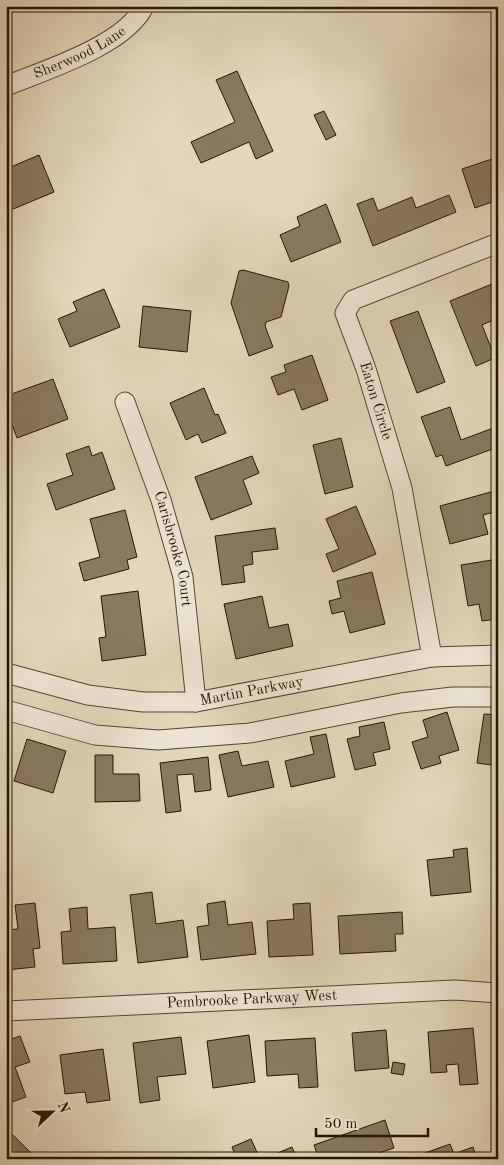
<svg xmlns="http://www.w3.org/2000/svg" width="504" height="1165" font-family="'Old Standard TT',serif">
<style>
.building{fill:#887962;stroke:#271501}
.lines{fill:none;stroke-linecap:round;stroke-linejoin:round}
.minor-casing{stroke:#564530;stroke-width:21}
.minor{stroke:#ece4d3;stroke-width:19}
.labels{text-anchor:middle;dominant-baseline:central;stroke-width:4.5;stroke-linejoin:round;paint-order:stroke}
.street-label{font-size:15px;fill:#271501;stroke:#ece4d3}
</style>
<rect width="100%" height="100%" fill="#e2d6bb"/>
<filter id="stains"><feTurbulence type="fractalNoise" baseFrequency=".004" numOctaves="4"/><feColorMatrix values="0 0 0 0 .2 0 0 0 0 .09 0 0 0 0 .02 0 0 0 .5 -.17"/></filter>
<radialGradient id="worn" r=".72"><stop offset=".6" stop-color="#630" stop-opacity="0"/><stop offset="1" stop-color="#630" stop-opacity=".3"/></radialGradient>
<path class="building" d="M 237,71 L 273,151 L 256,159 L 249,142 L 201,163 L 191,142 L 235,122 L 216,80 Z
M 324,111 L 336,135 L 326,140 L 314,115 Z
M 39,155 L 54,192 L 6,212 L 6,169 Z
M 498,157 L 498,200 L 475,208 L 462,169 Z
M 449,195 L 456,212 L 373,246 L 357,204 L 373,198 L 378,211 L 412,197 L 416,208 Z
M 326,204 L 341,242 L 291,262 L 280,235 L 300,226 L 297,217 Z
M 243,270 L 288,282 L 289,286 L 281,317 L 266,322 L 265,326 L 273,347 L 249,356 L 231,303 L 239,271 Z
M 497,282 L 498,318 L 482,325 L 495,358 L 476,366 L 450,301 Z
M 104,289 L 120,327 L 70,347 L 58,319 L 77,311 L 73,302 Z
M 143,306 L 191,311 L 187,352 L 139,347 Z
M 418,311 L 445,382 L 417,393 L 390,321 Z
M 312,355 L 328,400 L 302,410 L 294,389 L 278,395 L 271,377 L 286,372 L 284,365 Z
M 53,379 L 68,419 L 17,438 L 6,408 L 6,396 Z
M 204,388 L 215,415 L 218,414 L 226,433 L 202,443 L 198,434 L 186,440 L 170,403 Z
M 450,407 L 461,440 L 496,427 L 498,432 L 498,447 L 446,466 L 442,455 L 436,457 L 421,417 Z
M 341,438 L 353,487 L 325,494 L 313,445 Z
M 89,446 L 92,456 L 102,452 L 115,489 L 56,510 L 47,484 L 73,475 L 66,454 Z
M 252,456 L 259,473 L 243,480 L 252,504 L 211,520 L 195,477 Z
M 498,490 L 498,511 L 483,515 L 488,534 L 450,544 L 440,506 Z
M 356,506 L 376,554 L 333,572 L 326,554 L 339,549 L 326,519 Z
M 125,510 L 137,557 L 127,560 L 129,569 L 84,581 L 79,563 L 100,557 L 90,519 Z
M 275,528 L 278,549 L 252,552 L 253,564 L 243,566 L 245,582 L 222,585 L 215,536 Z
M 498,559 L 498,619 L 482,621 L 479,604 L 468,606 L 461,565 Z
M 372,572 L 385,624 L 350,633 L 344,611 L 332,614 L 329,601 L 341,598 L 337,581 Z
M 138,591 L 146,655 L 102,661 L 99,638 L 106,637 L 101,596 Z
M 262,596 L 269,628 L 288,624 L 293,646 L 236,659 L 224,604 Z
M 447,712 L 459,750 L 439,756 L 441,763 L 421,769 L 412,742 L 428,737 L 423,720 Z
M 484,714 L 498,715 L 498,766 L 477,763 Z
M 384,722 L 390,749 L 373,753 L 376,765 L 355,770 L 347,739 L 360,736 L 359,727 Z
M 326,734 L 335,777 L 291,787 L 285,761 L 314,754 L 310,737 Z
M 27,739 L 66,751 L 53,793 L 14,781 Z
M 238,751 L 242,766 L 268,761 L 274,787 L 228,797 L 219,755 Z
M 95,755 L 113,755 L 113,774 L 139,774 L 140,801 L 95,802 Z
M 208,757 L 211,790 L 195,792 L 193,774 L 177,775 L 181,811 L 166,813 L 160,763 Z
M 467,848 L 471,892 L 431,896 L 427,860 L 454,857 L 453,850 Z
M 152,892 L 156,924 L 183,920 L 188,957 L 138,963 L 130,895 Z
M 225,901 L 228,925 L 252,922 L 256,954 L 201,960 L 197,927 L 209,925 L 207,904 Z
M 35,903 L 40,948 L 33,949 L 35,967 L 6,970 L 6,930 L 18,929 L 15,905 Z
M 310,903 L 313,955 L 269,957 L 267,921 L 294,919 L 293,904 Z
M 87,907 L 88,929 L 115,927 L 117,961 L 63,964 L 61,932 L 71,931 L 69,909 Z
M 402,912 L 403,934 L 395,934 L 396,951 L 340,954 L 338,916 Z
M 473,1028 L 478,1084 L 460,1085 L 458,1064 L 446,1065 L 447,1072 L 431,1073 L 428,1032 Z
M 386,1030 L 389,1068 L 355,1071 L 352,1033 Z
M 249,1035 L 255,1082 L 213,1088 L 207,1041 Z
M 20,1036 L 30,1062 L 15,1067 L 26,1097 L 6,1104 L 6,1041 Z
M 181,1037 L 186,1074 L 157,1077 L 160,1100 L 140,1103 L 133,1043 Z
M 315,1038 L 318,1087 L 299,1088 L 298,1074 L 267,1076 L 265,1041 Z
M 103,1049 L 110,1100 L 87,1103 L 85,1092 L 65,1094 L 60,1055 Z
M 393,1062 L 405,1064 L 403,1075 L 391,1073 Z
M 385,1120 L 394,1148 L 361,1159 L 319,1159 L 314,1145 Z
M 9,1131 L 37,1159 L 6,1159 L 6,1134 Z
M 251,1139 L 260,1159 L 237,1159 L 232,1147 Z
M 450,1144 L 454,1154 L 473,1147 L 477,1159 L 427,1159 L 425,1153 Z
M 292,1147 L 297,1159 L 263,1159 Z"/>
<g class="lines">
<g class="minor-casing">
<g id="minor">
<path id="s1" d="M 6,86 C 45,70 126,45 144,6"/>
<path id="s2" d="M 125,402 L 161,500 L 183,577 L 196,702"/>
<path d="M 432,657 L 402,488 L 366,369 L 345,313 L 353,300 L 498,243"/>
<path id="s3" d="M 6,673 L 88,695 L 143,702 L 196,702 L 432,657 L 498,655"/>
<path d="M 6,710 L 95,735 L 158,740 L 250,733 L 401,703 L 453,697 L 498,697"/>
<path id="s4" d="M 6,1011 L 455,990 L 498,993"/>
</g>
</g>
<use href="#minor" class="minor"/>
</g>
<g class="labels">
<g class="street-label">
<text stroke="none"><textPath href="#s1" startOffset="81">Sherwood Lane</textPath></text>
<text transform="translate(375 401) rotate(73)">Eaton Circle</text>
<text stroke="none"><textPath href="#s2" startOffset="155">Carisbrooke Court</textPath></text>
<text stroke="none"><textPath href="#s3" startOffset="250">Martin Parkway</textPath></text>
<text stroke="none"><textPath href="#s4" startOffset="246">Pembrooke Parkway West</textPath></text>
</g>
</g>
<rect width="504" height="1165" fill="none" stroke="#e2d6bb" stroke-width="25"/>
<rect x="8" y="8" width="489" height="1150" fill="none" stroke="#271501" stroke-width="2.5"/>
<rect x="12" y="12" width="479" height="1140" fill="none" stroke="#271501"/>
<g transform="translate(52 1112) rotate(68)" stroke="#ece4d3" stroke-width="4" paint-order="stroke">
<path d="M0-4L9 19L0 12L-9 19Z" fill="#271501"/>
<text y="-8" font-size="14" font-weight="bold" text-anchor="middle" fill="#271501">N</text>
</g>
<path d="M316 1128v8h112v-8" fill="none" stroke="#271501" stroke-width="2.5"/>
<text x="324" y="1128" font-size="15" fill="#271501" stroke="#ece4d3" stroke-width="4" paint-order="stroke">50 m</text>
<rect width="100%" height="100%" filter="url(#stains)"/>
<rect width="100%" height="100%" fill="url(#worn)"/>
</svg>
